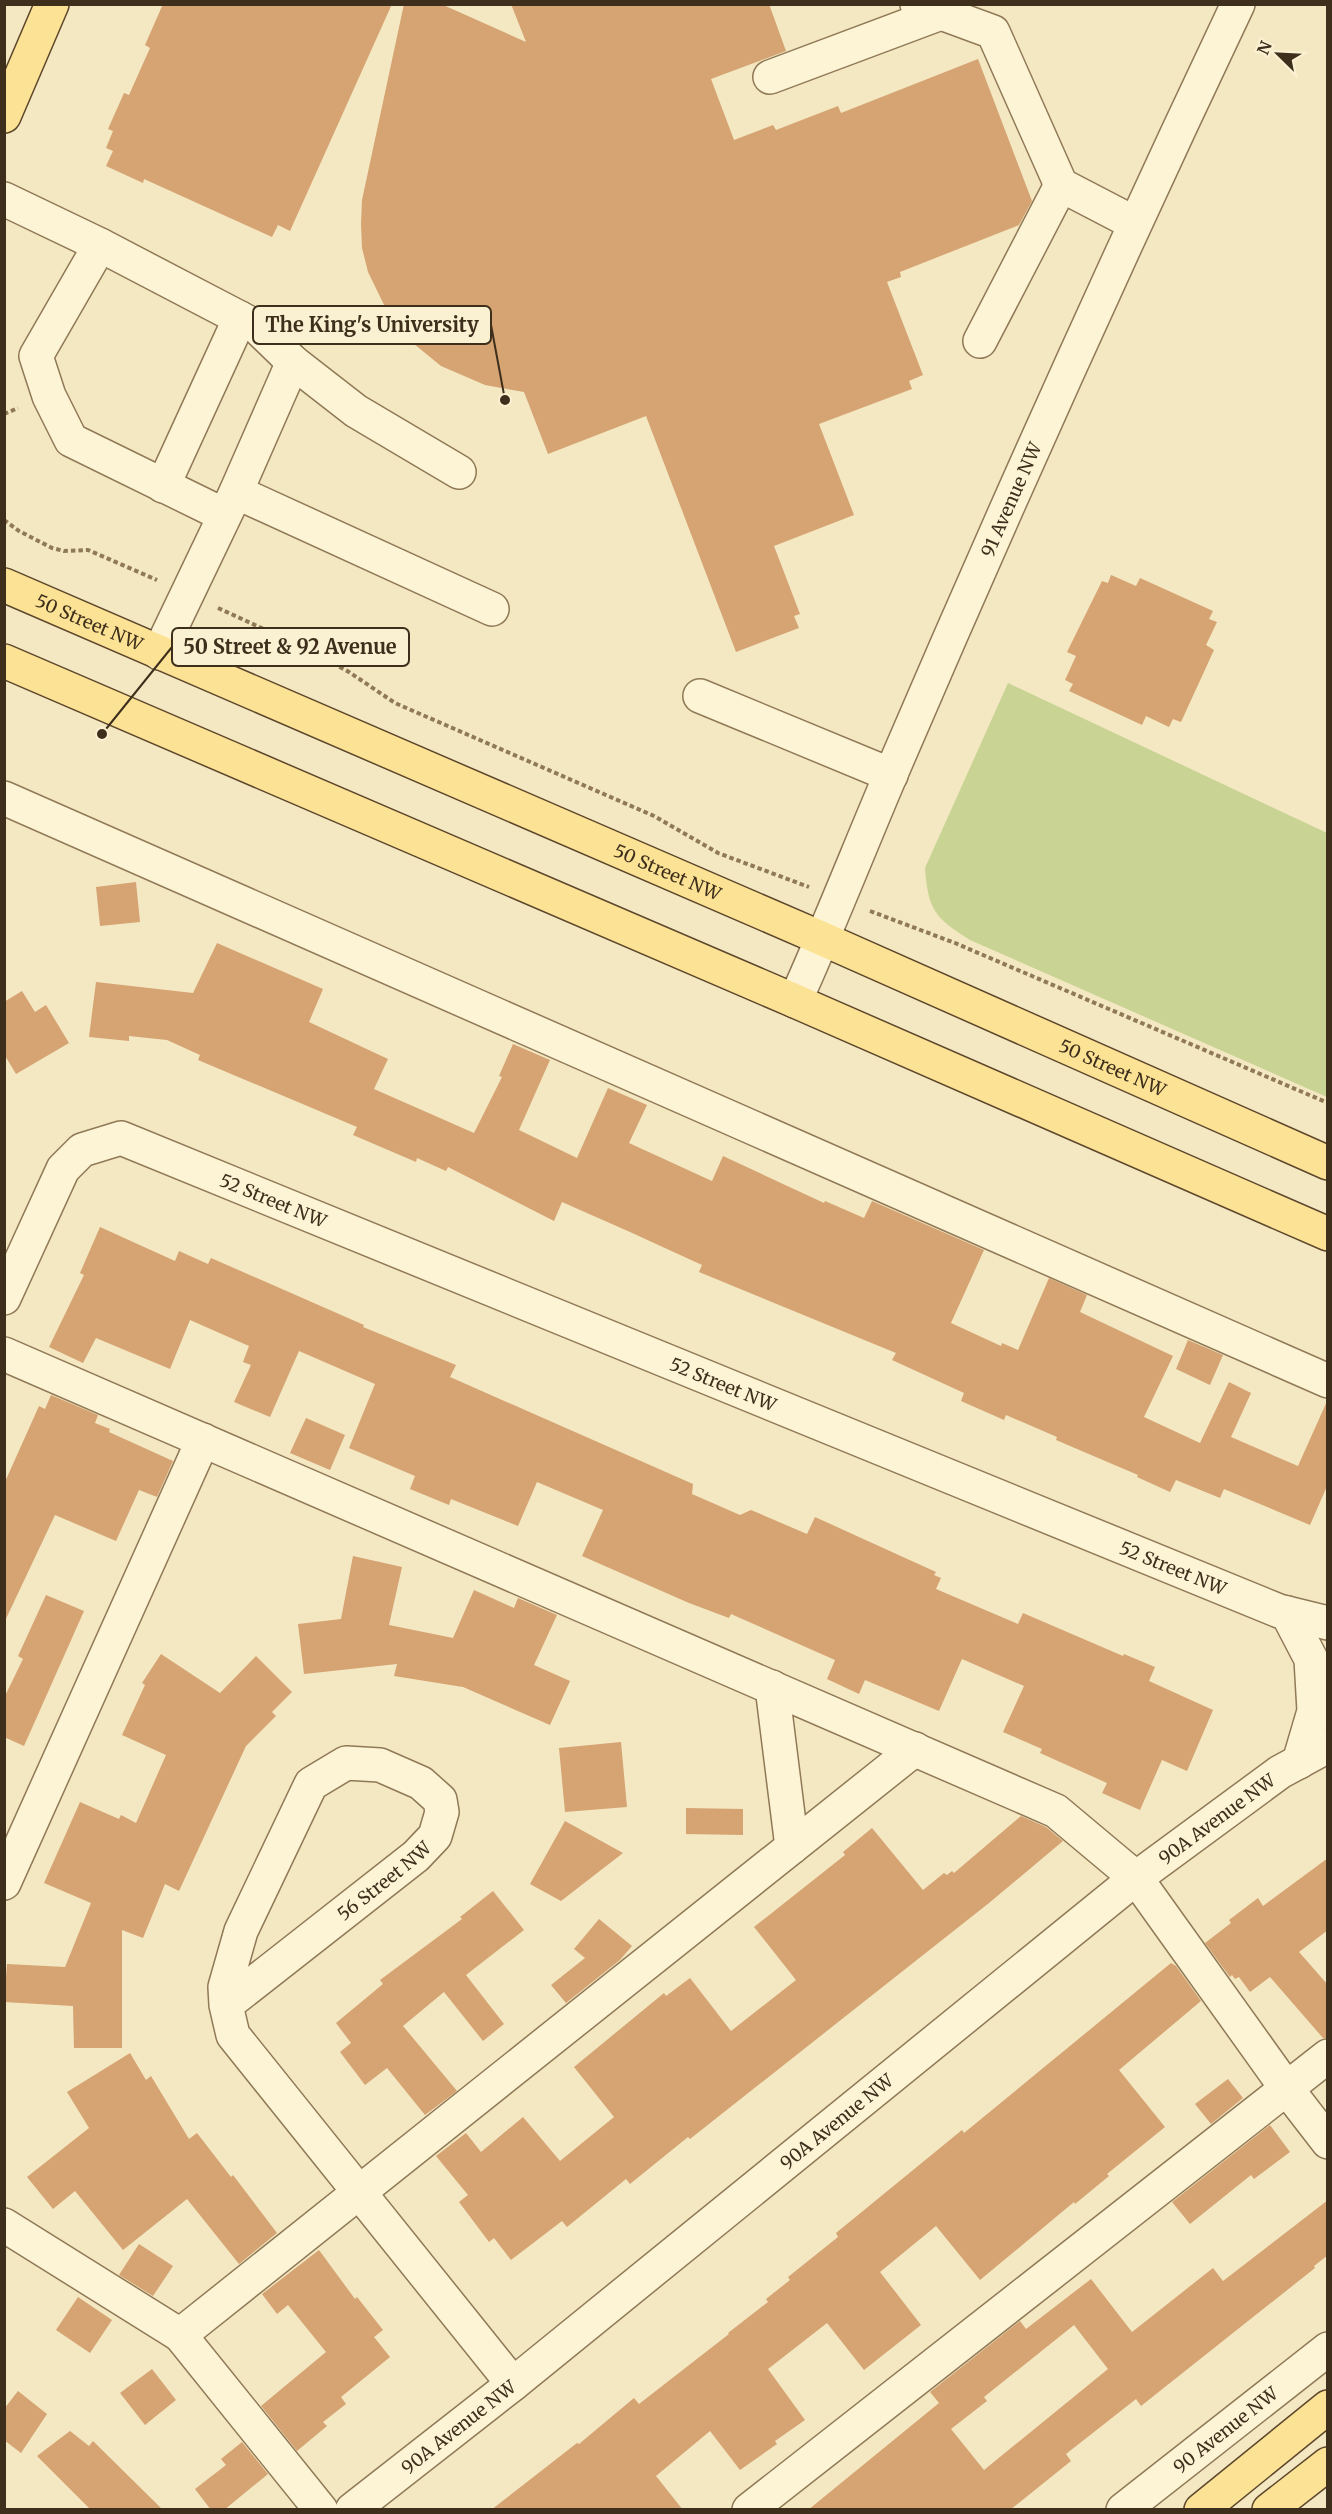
<svg xmlns="http://www.w3.org/2000/svg" width="1332" height="2514" font-family="Merriweather,serif">
<style>
.green{fill:#c8d394}
.building{fill:#d6a373;fill-rule:evenodd}
.lines{fill:none;stroke-linecap:round;stroke-linejoin:round}
.minor-casing{stroke:#907956;stroke-width:36}
.major-casing{stroke:#5d462b;stroke-width:36}
.path{stroke:#907956;stroke-width:4;stroke-dasharray:4.5 3;stroke-linecap:butt}
.minor{stroke:#fdf4d6;stroke-width:33}
.major{stroke:#fbe295;stroke-width:33}
.labels{text-anchor:middle;dominant-baseline:central;stroke-width:6;stroke-linejoin:round;paint-order:stroke}
.street-label{font-size:18px;fill:#3e2f1c;stroke:#faf1d2}
.leader{fill:none;stroke:#3e2f1c;stroke-width:2}
.callout-dot{fill:#3e2f1c;stroke:#faf1d2;stroke-width:2}
.callout{fill:#faf1d2;stroke:#3e2f1c;stroke-width:2}
.callout-label{font-size:20px;text-anchor:middle;font-weight:bold;fill:#3e2f1c}
</style>
<rect width="100%" height="100%" fill="#f3e8c2"/>
<path class="green" d="M 1008,683 L 1327,833 L 1327,1097 L 970,940 C 935,918 928,910 925,868 Z"/>
<path class="building" d="M 163,4 L 392,4 L 290,231 L 278,225 L 272,237 L 144,179 L 143,183 L 106,166 L 113,151 L 106,148 L 113,131 L 108,129 L 124,93 L 129,95 L 150,48 L 145,45 Z
M 404,4 L 441,4 L 526,42 L 511,4 L 769,4 L 786,51 L 711,79 L 734,140 L 773,125 L 776,130 L 838,106 L 841,113 L 978,59 L 1032,201 L 1019,225 L 900,272 L 901,277 L 887,282 L 923,375 L 909,381 L 912,389 L 819,424 L 854,515 L 774,546 L 800,614 L 794,616 L 799,628 L 736,652 L 646,416 L 548,454 L 524,392 L 485,385 L 441,366 L 403,335 L 389,315 L 368,272 L 362,248 L 361,224 L 362,200 Z
M 1111,575 L 1136,586 L 1140,578 L 1213,611 L 1209,619 L 1217,622 L 1206,645 L 1214,650 L 1181,722 L 1173,719 L 1169,727 L 1146,716 L 1142,725 L 1069,691 L 1073,684 L 1065,680 L 1076,656 L 1067,652 L 1102,581 L 1108,583 Z
M 136,882 L 140,922 L 100,926 L 96,887 Z
M 217,943 L 323,989 L 309,1022 L 388,1059 L 374,1089 L 474,1133 L 502,1077 L 499,1076 L 513,1044 L 550,1060 L 519,1130 L 577,1158 L 608,1088 L 647,1105 L 629,1143 L 712,1181 L 723,1156 L 824,1203 L 825,1201 L 864,1218 L 872,1201 L 984,1250 L 951,1323 L 1001,1346 L 1002,1343 L 1018,1350 L 1049,1278 L 1087,1295 L 1080,1312 L 1173,1356 L 1144,1417 L 1200,1443 L 1229,1382 L 1251,1393 L 1231,1437 L 1298,1466 L 1328,1399 L 1328,1484 L 1310,1525 L 1224,1489 L 1220,1498 L 1176,1480 L 1170,1492 L 1137,1477 L 1138,1475 L 1056,1440 L 1057,1437 L 1006,1415 L 1004,1420 L 961,1401 L 964,1393 L 892,1360 L 896,1353 L 699,1272 L 702,1265 L 630,1232 L 562,1202 L 554,1221 L 448,1167 L 446,1171 L 417,1158 L 416,1162 L 353,1135 L 357,1127 L 198,1060 L 200,1055 L 167,1040 L 129,1036 L 129,1041 L 89,1037 L 96,982 L 193,993 Z
M 22,991 L 35,1012 L 46,1005 L 69,1043 L 16,1074 L 4,1054 L 4,1002 Z
M 100,1227 L 175,1261 L 179,1251 L 208,1264 L 211,1258 L 364,1325 L 363,1327 L 456,1365 L 450,1377 L 693,1484 L 692,1494 L 740,1515 L 751,1510 L 807,1534 L 815,1517 L 936,1572 L 934,1575 L 941,1578 L 936,1589 L 1018,1624 L 1023,1613 L 1123,1656 L 1124,1654 L 1155,1667 L 1149,1681 L 1213,1710 L 1187,1771 L 1162,1760 L 1140,1810 L 1102,1793 L 1107,1783 L 1040,1753 L 1042,1749 L 1003,1732 L 1024,1686 L 962,1659 L 939,1711 L 865,1680 L 859,1694 L 827,1679 L 835,1660 L 731,1614 L 729,1618 L 689,1603 L 582,1556 L 603,1510 L 537,1482 L 518,1526 L 451,1499 L 449,1505 L 410,1489 L 415,1476 L 349,1448 L 375,1384 L 299,1351 L 270,1417 L 234,1402 L 251,1365 L 243,1362 L 249,1346 L 190,1320 L 170,1369 L 96,1338 L 83,1363 L 49,1347 L 84,1275 L 80,1273 Z
M 1188,1340 L 1223,1355 L 1210,1385 L 1176,1369 Z
M 51,1395 L 98,1415 L 95,1423 L 110,1429 L 109,1432 L 173,1461 L 157,1497 L 139,1490 L 116,1541 L 55,1515 L 4,1623 L 4,1484 L 39,1406 L 45,1409 Z
M 306,1418 L 345,1435 L 330,1470 L 290,1453 Z
M 353,1556 L 402,1567 L 389,1625 L 453,1638 L 474,1590 L 514,1608 L 518,1598 L 557,1615 L 534,1665 L 570,1681 L 550,1725 L 463,1687 L 394,1676 L 397,1664 L 304,1674 L 298,1624 L 341,1619 Z
M 46,1595 L 84,1611 L 24,1746 L 4,1737 L 4,1698 L 23,1659 L 18,1656 Z
M 161,1654 L 220,1693 L 256,1656 L 292,1692 L 272,1712 L 276,1716 L 246,1746 L 179,1891 L 165,1884 L 143,1938 L 122,1930 L 122,2048 L 74,2048 L 73,2006 L 4,2002 L 7,1964 L 65,1967 L 91,1903 L 44,1883 L 80,1802 L 119,1819 L 121,1815 L 136,1823 L 166,1755 L 122,1735 L 145,1685 L 142,1683 Z
M 621,1742 L 627,1807 L 565,1812 L 559,1748 Z
M 686,1808 L 743,1809 L 743,1835 L 686,1834 Z
M 1021,1816 L 1046,1827 L 1063,1841 L 989,1903 L 690,2139 L 688,2137 L 630,2184 L 626,2179 L 567,2227 L 562,2221 L 511,2260 L 494,2238 L 489,2242 L 459,2202 L 468,2195 L 436,2156 L 466,2133 L 481,2152 L 523,2117 L 560,2161 L 614,2117 L 574,2067 L 664,1993 L 666,1996 L 690,1978 L 731,2031 L 796,1980 L 754,1927 L 845,1855 L 843,1852 L 872,1828 L 923,1890 L 944,1873 L 947,1875 L 952,1871 L 954,1873 Z
M 565,1821 L 623,1853 L 561,1901 L 530,1884 Z
M 1328,1858 L 1328,1930 L 1299,1952 L 1328,1985 L 1328,2038 L 1323,2038 L 1270,1977 L 1250,1992 L 1239,1977 L 1235,1979 L 1232,1975 L 1230,1977 L 1205,1943 L 1231,1923 L 1229,1920 L 1258,1898 L 1263,1906 Z
M 493,1891 L 524,1930 L 466,1975 L 504,2024 L 483,2041 L 444,1992 L 403,2026 L 457,2091 L 425,2115 L 387,2068 L 365,2085 L 340,2052 L 351,2043 L 336,2023 L 383,1984 L 380,1980 L 462,1919 L 460,1917 Z
M 599,1919 L 632,1946 L 620,1960 L 566,2003 L 551,1985 L 585,1958 L 574,1949 Z
M 1171,1963 L 1176,1966 L 1201,2001 L 1119,2070 L 1165,2127 L 1107,2174 L 1109,2176 L 1075,2204 L 1074,2202 L 980,2280 L 936,2226 L 880,2272 L 921,2325 L 864,2370 L 827,2323 L 768,2369 L 805,2420 L 775,2441 L 777,2444 L 740,2470 L 710,2431 L 656,2476 L 683,2510 L 491,2510 L 577,2443 L 579,2444 L 634,2398 L 639,2404 L 729,2334 L 728,2333 L 768,2302 L 766,2299 L 790,2280 L 788,2277 L 838,2237 L 836,2233 L 962,2130 L 964,2133 Z
M 130,2053 L 146,2080 L 151,2076 L 189,2139 L 197,2133 L 231,2177 L 233,2175 L 277,2233 L 239,2264 L 187,2199 L 123,2250 L 75,2191 L 53,2209 L 27,2177 L 89,2128 L 67,2092 Z
M 1228,2079 L 1243,2098 L 1211,2124 L 1195,2104 Z
M 1270,2125 L 1290,2152 L 1254,2179 L 1251,2175 L 1190,2224 L 1172,2202 Z
M 1328,2200 L 1328,2255 L 1314,2266 L 1315,2268 L 1141,2406 L 1136,2399 L 1066,2454 L 1071,2461 L 1010,2510 L 808,2510 L 939,2403 L 930,2392 L 1020,2321 L 1026,2329 L 1091,2279 L 1132,2332 L 1213,2268 L 1223,2281 ZM 1074,2325 L 1108,2369 L 984,2470 L 951,2429 L 987,2401 L 984,2397 Z
M 139,2244 L 173,2266 L 153,2296 L 119,2275 Z
M 319,2250 L 355,2299 L 357,2297 L 383,2330 L 374,2337 L 390,2357 L 341,2397 L 346,2404 L 323,2422 L 327,2426 L 297,2451 L 261,2406 L 326,2352 L 288,2305 L 277,2314 L 262,2294 Z
M 78,2297 L 112,2320 L 90,2353 L 56,2330 Z
M 152,2369 L 176,2400 L 145,2425 L 120,2393 Z
M 18,2391 L 47,2414 L 21,2453 L 4,2440 L 4,2409 Z
M 70,2431 L 89,2446 L 93,2441 L 163,2510 L 91,2510 L 37,2456 Z
M 242,2442 L 268,2474 L 224,2510 L 211,2510 L 195,2489 L 226,2465 L 221,2459 Z"/>
<g class="lines">
<g class="minor-casing">
<g id="minor">
<path d="M 917,4 L 993,32 L 1061,185 L 1134,223"/>
<path d="M 770,77 L 941,13"/>
<path d="M 4,199 L 100,245 L 257,327 L 293,362 L 356,411 L 459,472"/>
<path d="M 100,245 L 36,356 L 49,396 L 71,440 L 224,515"/>
<path d="M 980,341 L 1061,185"/>
<path d="M 163,486 L 240,318"/>
<path d="M 236,492 L 492,609"/>
<path d="M 159,653 L 236,492 L 293,362"/>
<path d="M 700,696 L 891,775"/>
<path d="M 4,798 L 1328,1381"/>
<path id="s1" d="M 795,1001 C 829,926 859,849 891,774 C 1002,515 1117,259 1238,4"/>
<path id="s2" d="M 4,1298 L 63,1169 L 82,1150 L 121,1138 L 1279,1611 L 1328,1623"/>
<path d="M 4,1354 L 1056,1811 L 1136,1878 L 1287,2089 L 1328,2142"/>
<path d="M 1287,1613 L 1311,1659 L 1314,1711 L 1299,1762"/>
<path d="M 772,1687 L 792,1847"/>
<path d="M 4,1883 L 203,1440"/>
<path id="s3" d="M 226,2005 L 416,1856 L 435,1836 L 442,1812 L 440,1800 L 421,1783 L 380,1765 L 346,1763 L 311,1784 L 241,1931 L 225,1987 L 226,2005 L 233,2035 L 513,2384"/>
<path d="M 4,2225 L 180,2335 L 915,1749"/>
<path d="M 180,2335 L 321,2510"/>
<path id="s4" d="M 352,2510 L 513,2384 L 1136,1878 L 1280,1772 L 1328,1746"/>
<path d="M 749,2510 L 1328,2056"/>
<path id="s5" d="M 1123,2510 L 1328,2349"/>
</g>
</g>
<g class="major-casing">
<g id="major">
<path d="M 4,116 L 52,4"/>
<path id="s6" d="M 4,585 L 823,939 L 1328,1163"/>
<path d="M 4,661 L 795,1001 L 1328,1234"/>
<path d="M 1201,2510 L 1328,2407"/>
<path d="M 1269,2510 L 1328,2464"/>
</g>
</g>
<path class="path" d="M 4,414 L 18,408
M 4,520 L 19,531 L 52,548 L 64,551 L 88,550 L 157,580
M 218,608 L 307,649 L 349,672 L 395,703 L 654,816 L 718,853 L 809,887
M 870,911 L 955,943 L 1328,1103"/>
<use href="#minor" class="minor"/>
<use href="#major" class="major"/>
</g>
<g class="labels">
<g class="street-label">
<text stroke="none"><textPath href="#s1" startOffset="546">91 Avenue NW</textPath></text>
<text stroke="none"><textPath href="#s6" startOffset="93">50 Street NW</textPath></text>
<text stroke="none"><textPath href="#s6" startOffset="723">50 Street NW</textPath></text>
<text stroke="none"><textPath href="#s6" startOffset="1209">50 Street NW</textPath></text>
<text stroke="none"><textPath href="#s2" startOffset="374">52 Street NW</textPath></text>
<text stroke="none"><textPath href="#s2" startOffset="860">52 Street NW</textPath></text>
<text stroke="none"><textPath href="#s2" startOffset="1346">52 Street NW</textPath></text>
<text stroke="none"><textPath href="#s4" startOffset="1107">90A Avenue NW</textPath></text>
<text stroke="none"><textPath href="#s3" startOffset="201">56 Street NW</textPath></text>
<text stroke="none"><textPath href="#s4" startOffset="621">90A Avenue NW</textPath></text>
<text stroke="none"><textPath href="#s4" startOffset="135">90A Avenue NW</textPath></text>
<text stroke="none"><textPath href="#s5" startOffset="130">90 Avenue NW</textPath></text>
</g>
</g>
<path class="leader" d="M505 400L491 325M102 734L172 647"/>
<g class="callout-dot">
<circle cx="505" cy="400" r="6"/>
<circle cx="102" cy="734" r="6"/>
</g>
<g class="callout">
<rect x="253" y="306" width="238" height="38" rx="6"/>
<rect x="172" y="628" width="237" height="38" rx="6"/>
</g>
<g class="callout-label">
<text x="372" y="332">The King's University</text>
<text x="290" y="654">50 Street &amp; 92 Avenue</text>
</g>
<rect width="1332" height="2514" fill="none" stroke="#3e2f1c" stroke-width="12"/>
<g transform="translate(1278 54) rotate(294)" stroke="#faf1d2" stroke-width="4.5" paint-order="stroke">
<path d="M0-4.5L10 22L0 15L-10 22Z" fill="#3e2f1c"/>
<text y="-9" font-size="16" font-weight="bold" text-anchor="middle" fill="#3e2f1c">N</text>
</g>
</svg>
